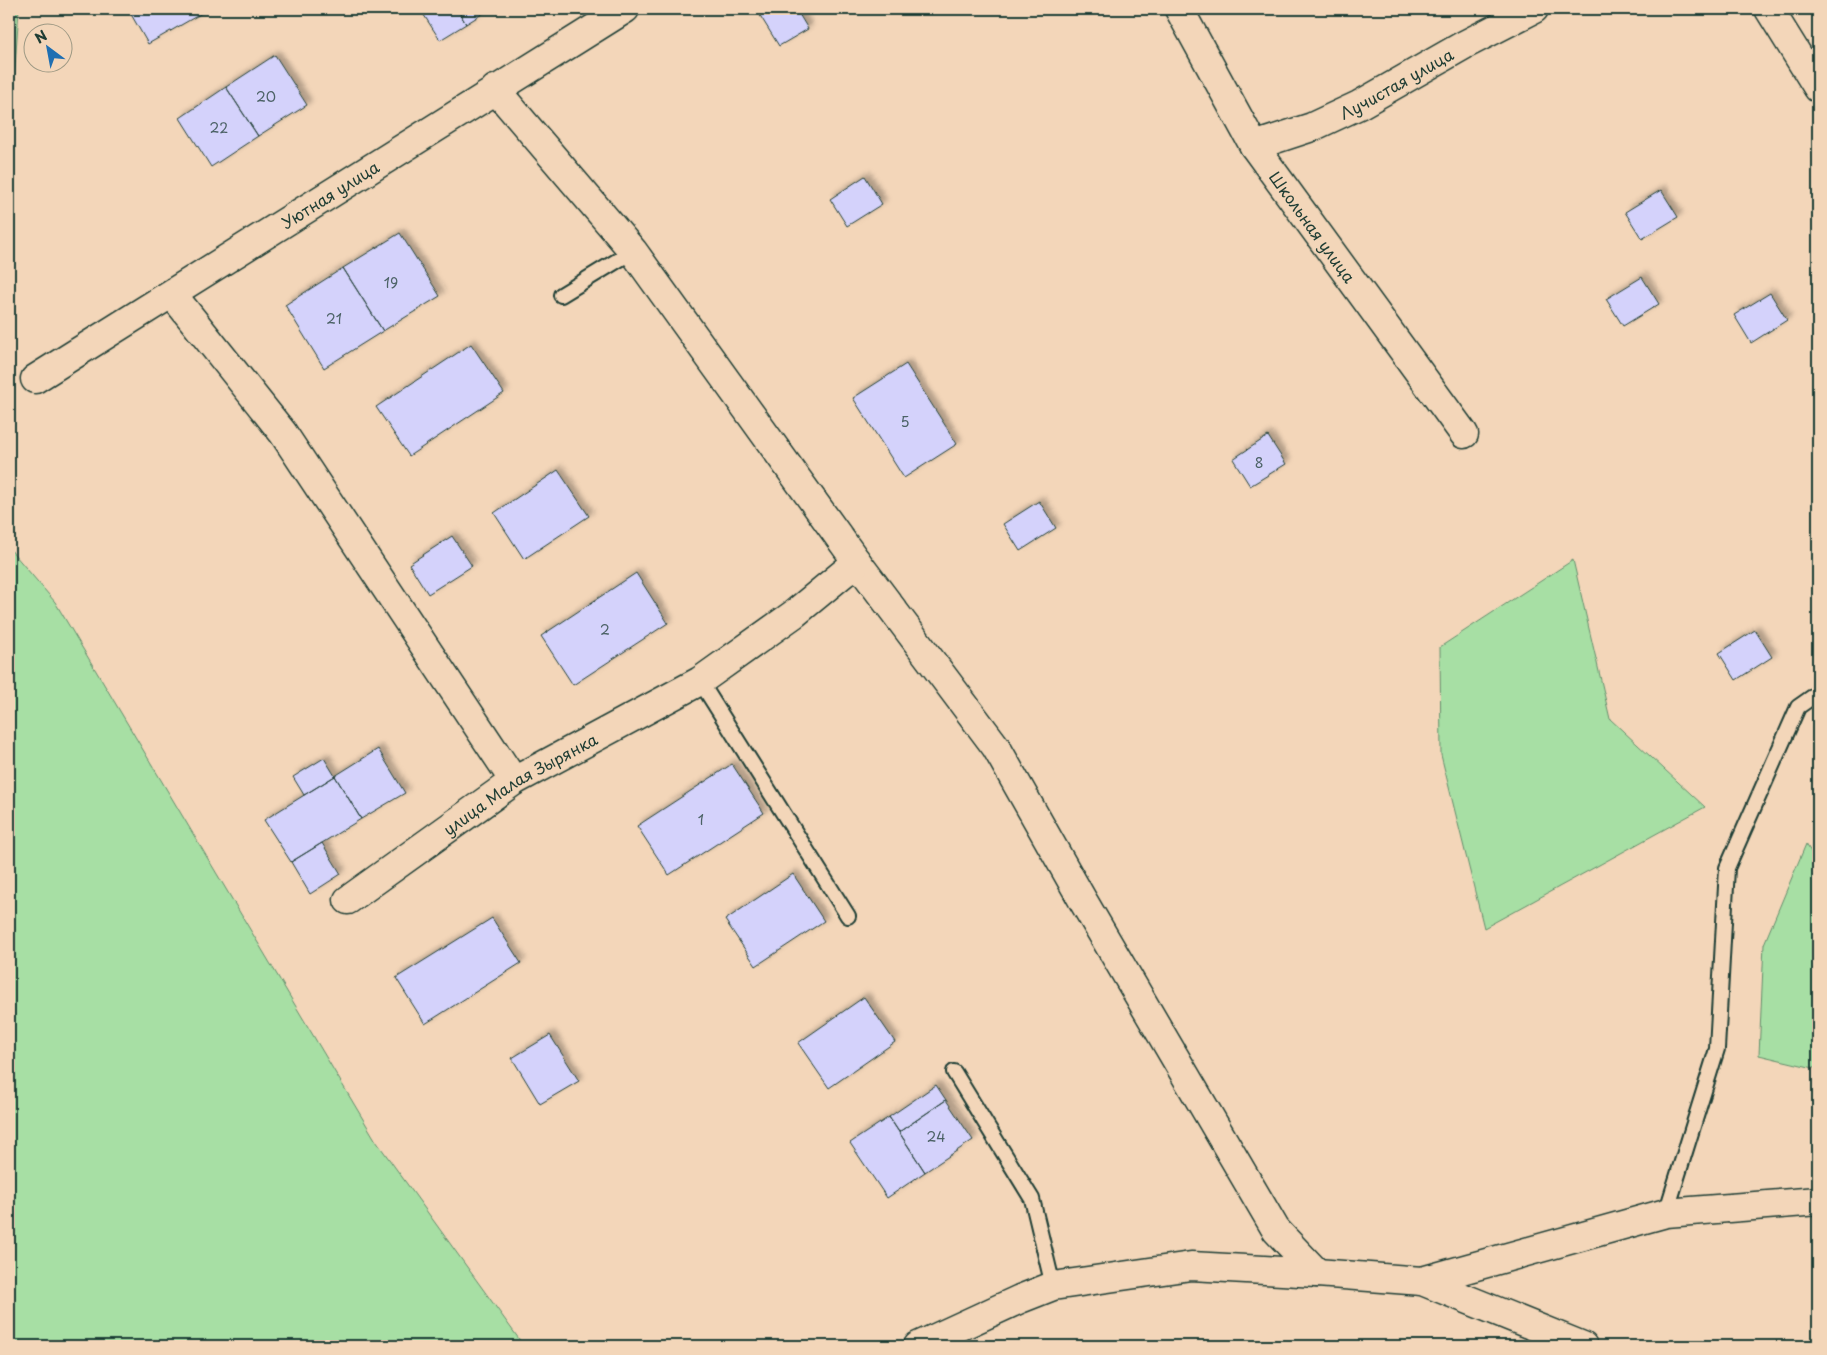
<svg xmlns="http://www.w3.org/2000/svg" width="1827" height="1355" font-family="'Playpen Sans',sans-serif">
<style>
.green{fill:#a7dfa4;stroke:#638e6c}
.building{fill:#d4d2fb;stroke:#1f3d34;filter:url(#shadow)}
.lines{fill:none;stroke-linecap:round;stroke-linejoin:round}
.service-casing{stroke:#1f3d34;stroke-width:18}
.minor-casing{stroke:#1f3d34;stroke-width:31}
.service{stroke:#f3d6b9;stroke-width:14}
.minor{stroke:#f3d6b9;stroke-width:28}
.labels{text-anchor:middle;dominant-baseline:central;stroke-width:4;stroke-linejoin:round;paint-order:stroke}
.number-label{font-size:14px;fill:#4c6266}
.street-label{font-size:16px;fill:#1f3d34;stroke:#f3d6b9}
</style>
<defs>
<filter id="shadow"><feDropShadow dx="4.5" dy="-4.5" stdDeviation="2.5" flood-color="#0004"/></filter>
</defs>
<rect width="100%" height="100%" fill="#f3d6b9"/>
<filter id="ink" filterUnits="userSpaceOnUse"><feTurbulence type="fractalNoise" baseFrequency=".02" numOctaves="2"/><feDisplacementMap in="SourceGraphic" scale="10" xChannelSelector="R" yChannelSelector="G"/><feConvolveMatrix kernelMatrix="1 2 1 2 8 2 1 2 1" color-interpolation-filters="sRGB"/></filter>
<g filter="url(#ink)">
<path class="green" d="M 9,9 L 19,9 L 10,139 L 9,135 Z
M 9,548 L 55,602 L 376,1141 L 524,1346 L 9,1346 Z
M 1573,560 L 1610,719 L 1705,807 L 1484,928 L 1441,755 L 1440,647 Z
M 1806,844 L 1818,863 L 1818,1069 L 1759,1055 L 1764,944 Z"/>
<path class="building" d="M 128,9 L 209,9 L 148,44 Z
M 420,9 L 457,9 L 466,24 L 440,40 Z
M 457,9 L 490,9 L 466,24 Z
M 756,9 L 796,9 L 808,29 L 779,46 Z
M 275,55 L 307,105 L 258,136 L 226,87 Z
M 226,87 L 258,136 L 211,167 L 180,118 Z
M 865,176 L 882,204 L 847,226 L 830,199 Z
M 1661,190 L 1678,217 L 1642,239 L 1625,212 Z
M 400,233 L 440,296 L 383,331 L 343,268 Z
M 343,268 L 383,331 L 324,368 L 285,305 Z
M 1642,277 L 1659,304 L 1623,326 L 1606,299 Z
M 1770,293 L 1787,320 L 1751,343 L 1734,315 Z
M 471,344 L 504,393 L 409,456 L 376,407 Z
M 906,364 L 957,444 L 904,478 L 853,398 Z
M 1268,436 L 1286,464 L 1250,486 L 1233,459 Z
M 558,470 L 589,516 L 524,559 L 494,513 Z
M 1039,501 L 1056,528 L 1020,551 L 1003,524 Z
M 452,536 L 472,566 L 428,594 L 409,564 Z
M 636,573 L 668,623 L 573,685 L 541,636 Z
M 1755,630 L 1772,657 L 1736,680 L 1719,653 Z
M 378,749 L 405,793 L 361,819 L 335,776 Z
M 324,758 L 335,776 L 304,795 L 293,777 Z
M 732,764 L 764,813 L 669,875 L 637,826 Z
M 335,776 L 361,819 L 291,862 L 264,820 Z
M 322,843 L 341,874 L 310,894 L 291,862 Z
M 793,874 L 824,921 L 756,966 L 725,920 Z
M 492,918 L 521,963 L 425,1024 L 396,978 Z
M 864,997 L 895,1042 L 829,1088 L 798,1043 Z
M 550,1035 L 579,1081 L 540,1104 L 512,1058 Z
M 936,1085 L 946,1100 L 899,1132 L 889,1117 Z
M 946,1100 L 973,1140 L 925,1172 L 899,1132 Z
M 889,1117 L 925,1172 L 887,1198 L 850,1143 Z"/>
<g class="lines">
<g class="service-casing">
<path id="service" d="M 561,295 L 633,251
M 700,681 L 848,916
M 954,1072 L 1032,1199 L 1053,1286
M 1666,1213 L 1717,1049 L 1727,868 L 1798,707 L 1818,693"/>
</g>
<g class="minor-casing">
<g id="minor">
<path id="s1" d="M 1179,9 L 1254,146 L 1464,434"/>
<path d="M 1769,9 L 1818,88"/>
<path d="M 495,89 L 633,251 L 857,562 L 996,747 L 1082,899 L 1276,1230 L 1317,1273"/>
<path id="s2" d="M 1254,146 L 1312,127 L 1359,105 L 1464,45 L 1534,9"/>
<path d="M 172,294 L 283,433 L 514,781"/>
<path id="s3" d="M 35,379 L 625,9"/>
<path id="s4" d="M 348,900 L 514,781 L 700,681 L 794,614 L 857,562"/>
<path d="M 1422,1281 L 1666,1213 L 1818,1201"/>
<path d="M 918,1346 L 1020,1299 L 1053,1286 L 1191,1266 L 1317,1273 L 1422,1281 L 1583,1346"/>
</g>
</g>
<use href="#service" class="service"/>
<use href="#minor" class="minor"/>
</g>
</g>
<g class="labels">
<g class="number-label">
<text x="266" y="96">20</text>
<text x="219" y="127">22</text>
<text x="391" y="282">19</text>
<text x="334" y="318">21</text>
<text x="905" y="421">5</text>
<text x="1259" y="462">8</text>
<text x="605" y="629">2</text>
<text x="701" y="819">1</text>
<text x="936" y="1136">24</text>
</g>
<g class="street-label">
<text stroke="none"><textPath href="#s2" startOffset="156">Лучистая улица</textPath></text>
<text stroke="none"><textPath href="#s3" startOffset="348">Уютная улица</textPath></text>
<text stroke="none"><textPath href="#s1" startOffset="256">Школьная улица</textPath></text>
<text stroke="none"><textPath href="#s4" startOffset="208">улица Малая Зырянка</textPath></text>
</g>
</g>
<rect width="1827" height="1355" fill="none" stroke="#f3d6b9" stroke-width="30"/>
<rect x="15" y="15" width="1797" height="1325" fill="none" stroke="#1f3d34" stroke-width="2" filter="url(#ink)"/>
<g transform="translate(48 48) rotate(328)"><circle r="24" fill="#f3d6b9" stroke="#9e9984"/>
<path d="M0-4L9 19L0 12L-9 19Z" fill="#1f6fb2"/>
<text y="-8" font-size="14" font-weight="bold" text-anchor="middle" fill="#1f3d34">N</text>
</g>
</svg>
